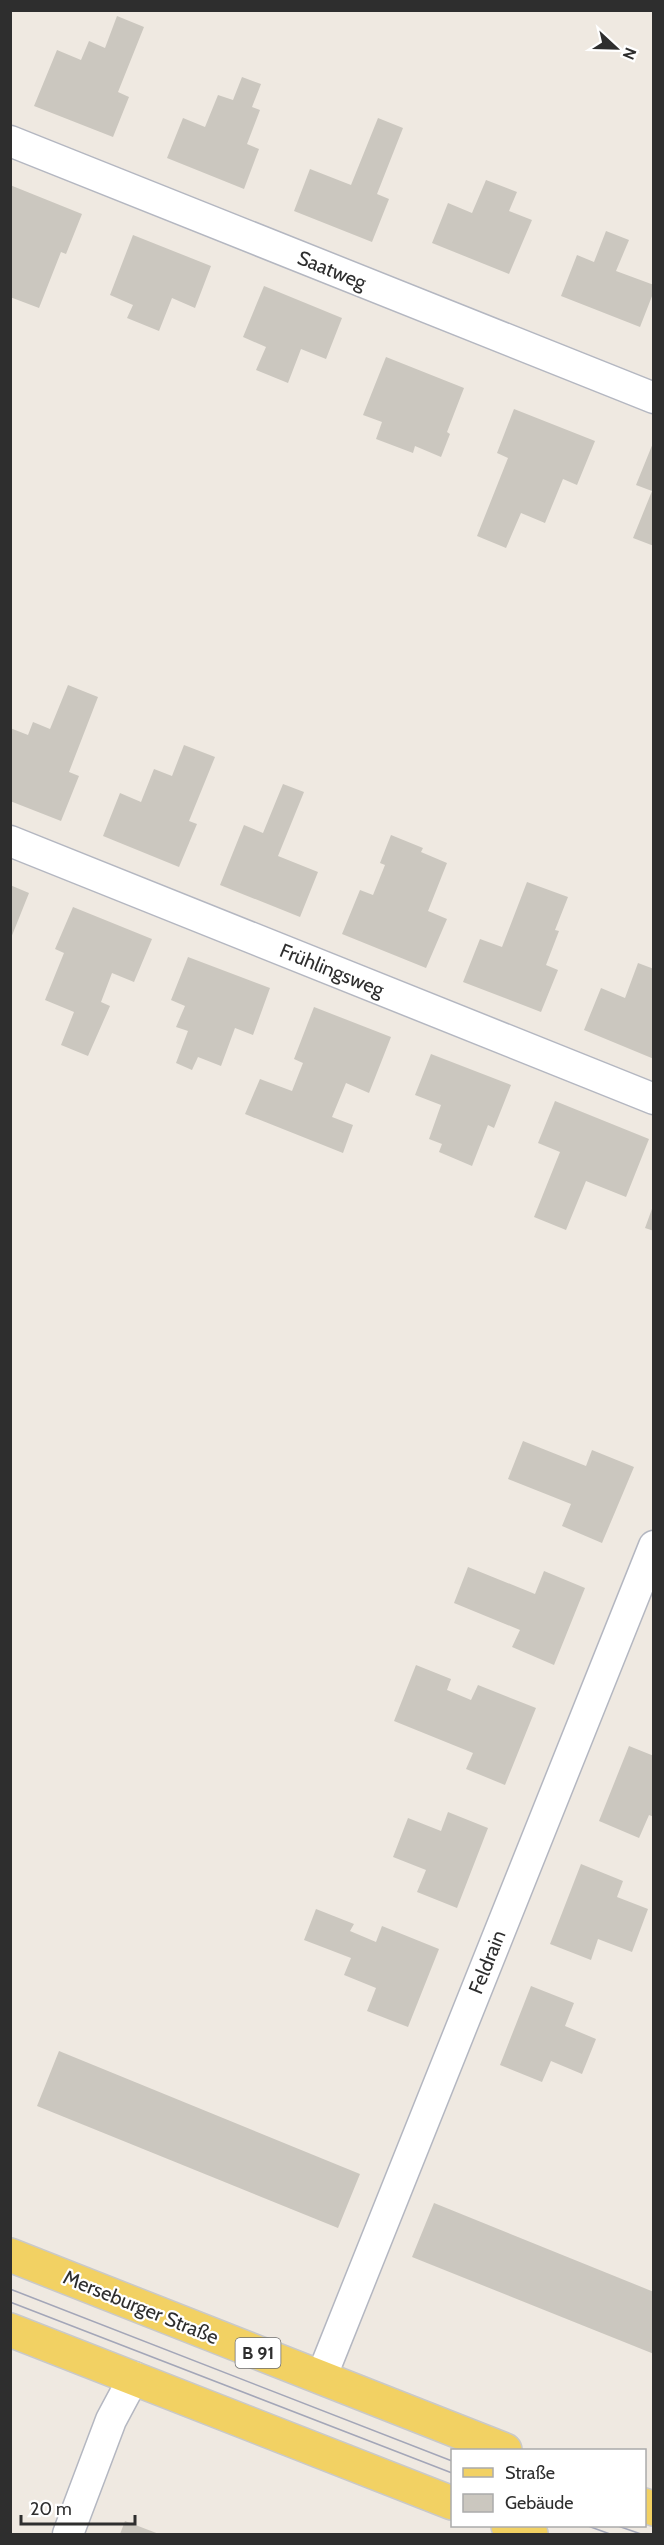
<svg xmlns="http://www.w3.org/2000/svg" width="664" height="2545" font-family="Cabin,sans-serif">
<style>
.building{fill:#cbc7bf}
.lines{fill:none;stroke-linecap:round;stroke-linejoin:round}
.street-casing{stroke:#b4b7c1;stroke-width:33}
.primary-casing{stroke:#c9c9c9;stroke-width:36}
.street{stroke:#fff;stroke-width:30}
.primary{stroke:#f2d163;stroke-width:33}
.tram{stroke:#a3a6b8;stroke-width:1.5}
.labels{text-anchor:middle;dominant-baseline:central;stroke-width:4.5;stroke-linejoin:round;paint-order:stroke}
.shield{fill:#fff;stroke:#6d6d6d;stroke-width:1.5}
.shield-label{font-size:18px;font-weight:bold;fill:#2e2e2e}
.street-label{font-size:20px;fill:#2e2e2e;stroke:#fff}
</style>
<rect width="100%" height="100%" fill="#efe9e1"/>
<path class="building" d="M 117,16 L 144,27 L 118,92 L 129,97 L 113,137 L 34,106 L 57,50 L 81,60 L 89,41 L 105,48 Z
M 242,77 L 261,84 L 252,107 L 260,110 L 247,144 L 259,149 L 244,189 L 167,158 L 183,118 L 205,127 L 218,95 L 233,100 Z
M 378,118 L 403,128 L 377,194 L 389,199 L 372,242 L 294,211 L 310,169 L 351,185 Z
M 486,180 L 517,192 L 509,211 L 532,220 L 509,274 L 432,243 L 448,203 L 472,213 Z
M 10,185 L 82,214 L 66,254 L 61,252 L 39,308 L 10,297 Z
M 606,231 L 629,240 L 616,271 L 654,285 L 654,291 L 640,327 L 561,296 L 577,255 L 594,262 Z
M 133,235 L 211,266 L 195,308 L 172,298 L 159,331 L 127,318 L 133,305 L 110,295 Z
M 264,286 L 342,318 L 326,359 L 301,349 L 288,383 L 256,370 L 266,347 L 243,337 Z
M 386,357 L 464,388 L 447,432 L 450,434 L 441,457 L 415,446 L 413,453 L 376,439 L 382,422 L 363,415 Z
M 514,409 L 595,441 L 577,485 L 563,479 L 545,523 L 521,513 L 506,548 L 477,536 L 508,458 L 497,453 Z
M 653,443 L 654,443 L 654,546 L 633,538 L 652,491 L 636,485 Z
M 68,685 L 98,697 L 69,772 L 79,776 L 61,821 L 10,801 L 10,728 L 28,735 L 33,722 L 50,729 Z
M 184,745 L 215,757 L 189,821 L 197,824 L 179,867 L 103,836 L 120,793 L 141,802 L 154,769 L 172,776 Z
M 283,784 L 304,792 L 278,856 L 318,872 L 300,917 L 220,885 L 244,825 L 263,833 Z
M 391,835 L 423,848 L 421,852 L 447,863 L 428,911 L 447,919 L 426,968 L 342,934 L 360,890 L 373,895 L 385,865 L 380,863 Z
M 527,882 L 568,897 L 555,930 L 559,931 L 546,965 L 558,970 L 541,1012 L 463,982 L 480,939 L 502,947 Z
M 10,885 L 29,893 L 11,938 L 10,938 Z
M 73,907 L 152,939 L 134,982 L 112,973 L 101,1002 L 110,1006 L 88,1056 L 61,1045 L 74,1012 L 45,1000 L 64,953 L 55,949 Z
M 188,957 L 270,988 L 253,1035 L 235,1028 L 221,1066 L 198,1057 L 192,1070 L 176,1063 L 188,1031 L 176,1027 L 185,1006 L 171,1000 Z
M 638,963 L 654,969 L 654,1059 L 584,1030 L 601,988 L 625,998 Z
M 314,1007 L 391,1037 L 369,1093 L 346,1083 L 332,1117 L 353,1125 L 343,1153 L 245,1114 L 260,1079 L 292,1091 L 303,1063 L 294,1059 Z
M 431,1054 L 511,1085 L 494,1128 L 488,1125 L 472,1166 L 439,1152 L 442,1144 L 429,1139 L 441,1105 L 415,1095 Z
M 555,1101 L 649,1139 L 626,1197 L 586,1181 L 566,1230 L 534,1217 L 560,1152 L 538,1143 Z
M 653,1206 L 654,1206 L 654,1231 L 645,1228 Z
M 523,1441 L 586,1466 L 592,1450 L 634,1467 L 602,1543 L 562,1526 L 571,1504 L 508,1479 Z
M 468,1567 L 535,1594 L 544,1571 L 585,1588 L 554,1665 L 512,1647 L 520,1630 L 454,1603 Z
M 416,1665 L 451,1679 L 447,1690 L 471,1700 L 478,1685 L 536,1708 L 505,1785 L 466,1769 L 473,1753 L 394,1721 Z
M 629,1746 L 654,1756 L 654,1817 L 649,1815 L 639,1838 L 599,1821 Z
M 448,1812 L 488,1828 L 457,1908 L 417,1892 L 426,1870 L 393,1857 L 408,1818 L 441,1831 Z
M 581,1864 L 623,1881 L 617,1897 L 648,1909 L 632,1952 L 598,1939 L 591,1960 L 550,1944 Z
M 316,1909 L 354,1924 L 350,1931 L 376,1942 L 382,1926 L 439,1949 L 408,2027 L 367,2011 L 376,1988 L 344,1975 L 351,1958 L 304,1940 Z
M 531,1986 L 574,2003 L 565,2026 L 596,2039 L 582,2074 L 551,2061 L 542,2082 L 500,2065 Z
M 59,2051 L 360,2174 L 338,2228 L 37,2106 Z
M 434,2203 L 654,2292 L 654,2354 L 412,2257 Z
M 125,2521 L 159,2534 L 120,2534 Z"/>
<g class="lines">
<g class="street-casing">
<path id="street" d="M 10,141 L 654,398
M 10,841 L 654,1099
M 321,2378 L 654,1546
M 68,2534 L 111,2420 L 134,2377"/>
</g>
<g class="primary-casing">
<path id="primary" d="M 10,2255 L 505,2450
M 10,2330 L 452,2503
M 644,2505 L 654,2509
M 508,2526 L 531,2534"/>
</g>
<use href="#street" class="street"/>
<use href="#primary" class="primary"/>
<path class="tram" d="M 10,2289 L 452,2461
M 10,2302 L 452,2473
M 588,2526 L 610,2534
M 618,2526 L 641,2534"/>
</g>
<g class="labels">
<rect class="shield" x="235.5" y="2338" width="45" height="30" rx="4.5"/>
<g class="shield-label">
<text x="258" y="2353">B 91</text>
</g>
<g class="street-label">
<text transform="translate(332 270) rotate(22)">Saatweg</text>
<text transform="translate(332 970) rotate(22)">Frühlingsweg</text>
<text transform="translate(487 1962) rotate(-68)">Feldrain</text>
<text transform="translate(141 2307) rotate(22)">Merseburger Straße</text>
</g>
</g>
<rect width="664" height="2545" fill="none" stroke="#2e2e2e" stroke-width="24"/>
<rect x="451" y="2449" width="195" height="78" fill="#ffffff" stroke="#ababab" stroke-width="1.5"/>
<rect x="463" y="2468" width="30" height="9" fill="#f2d163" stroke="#ababab" stroke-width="1.5"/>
<text x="505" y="2479" font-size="18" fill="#2e2e2e">Straße</text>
<rect x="463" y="2494" width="30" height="18" fill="#cbc7bf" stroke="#ababab" stroke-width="1.5"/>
<text x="505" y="2509" font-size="18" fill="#2e2e2e">Gebäude</text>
<g transform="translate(616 48) rotate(112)" stroke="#ffffff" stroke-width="4.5" paint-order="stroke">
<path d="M0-4.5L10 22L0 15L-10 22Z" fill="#2e2e2e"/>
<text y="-9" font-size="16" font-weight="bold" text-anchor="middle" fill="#2e2e2e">N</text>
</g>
<path d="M21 2515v9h114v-9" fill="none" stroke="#2e2e2e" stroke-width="3"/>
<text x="30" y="2515" font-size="18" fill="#2e2e2e" stroke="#ffffff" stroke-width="4.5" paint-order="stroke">20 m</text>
</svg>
